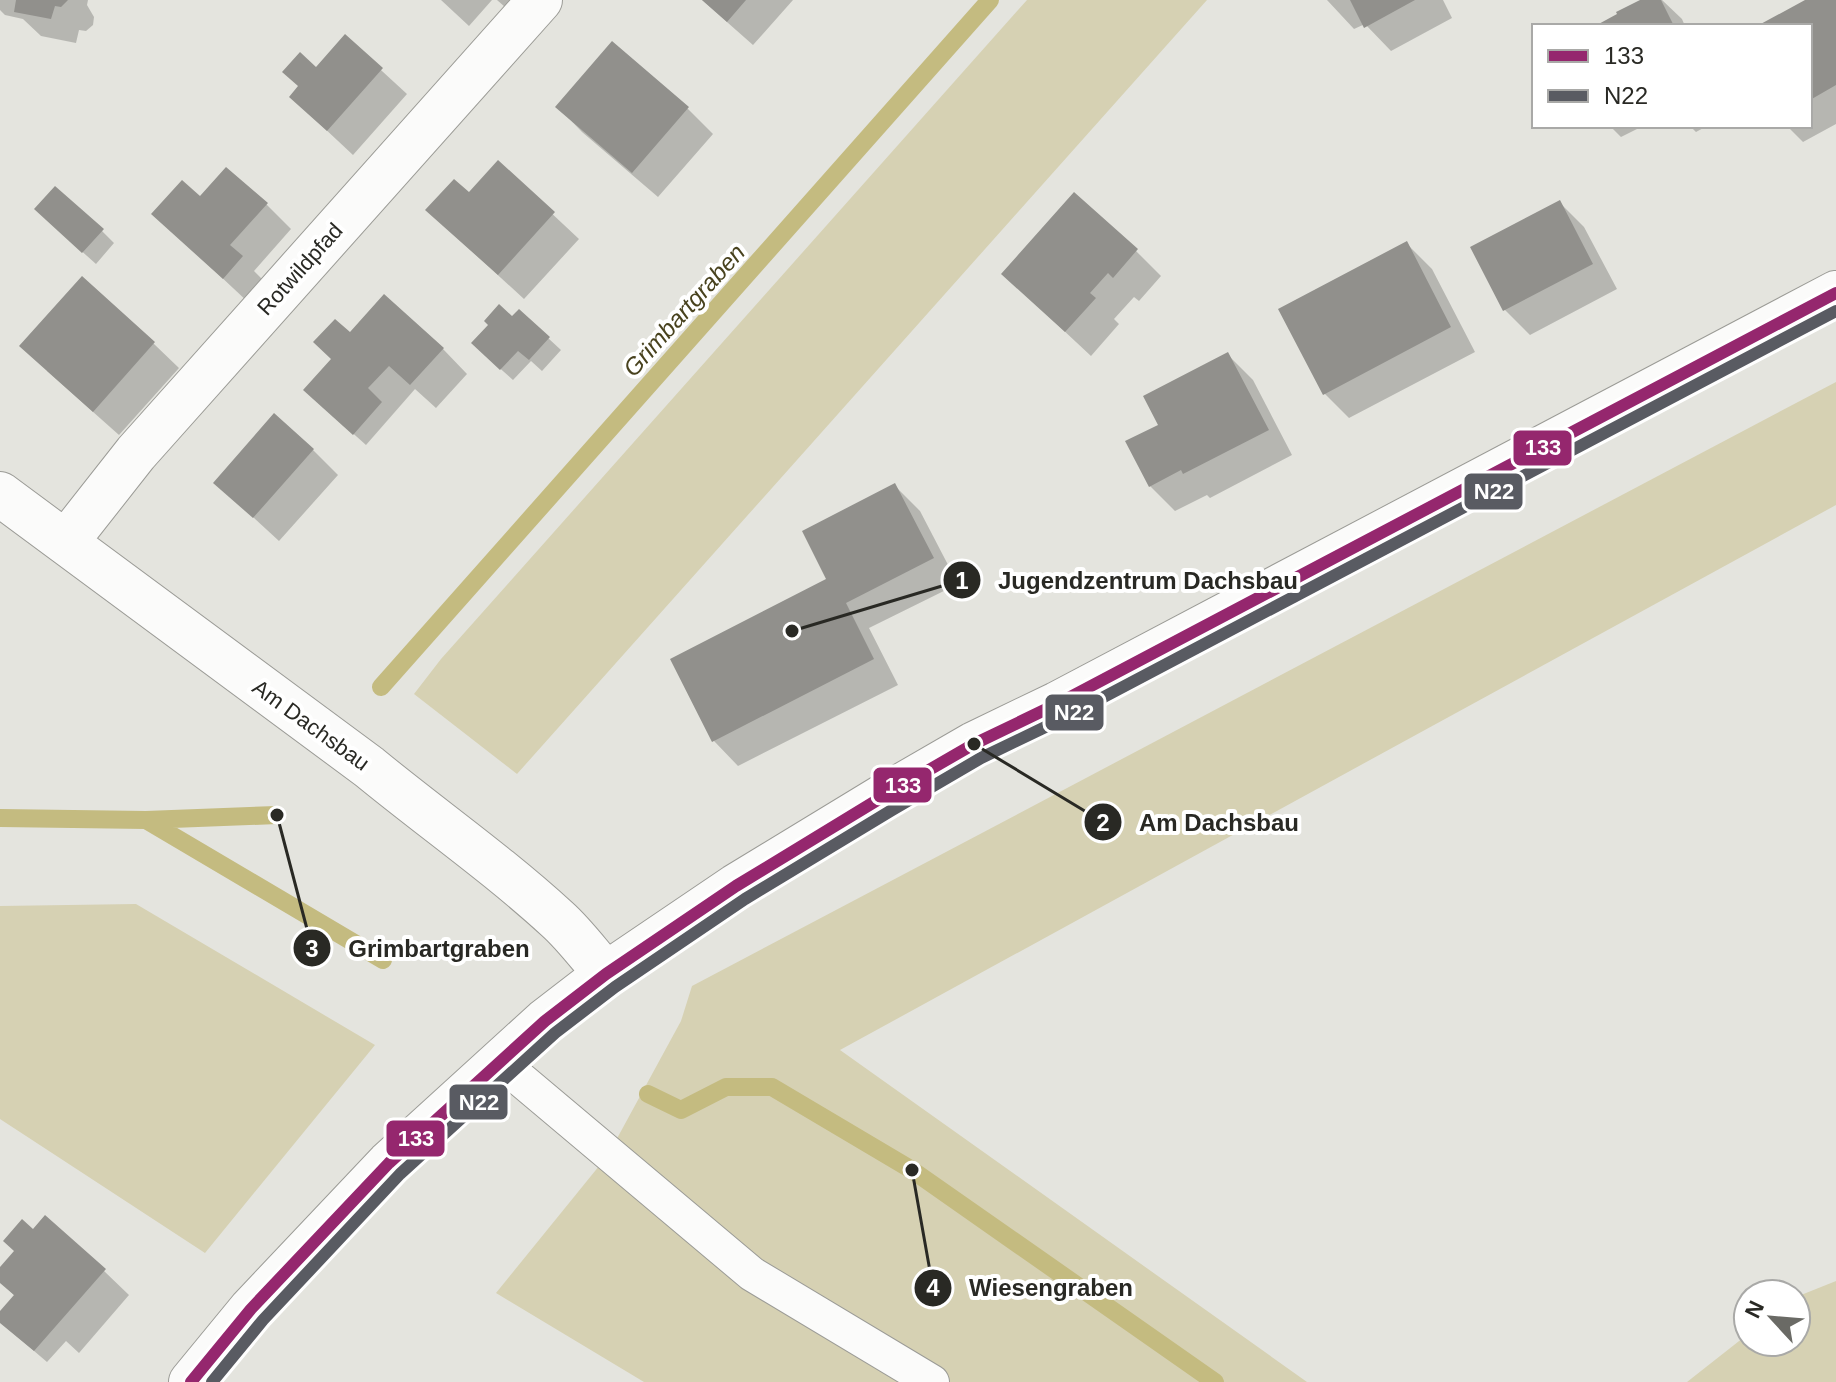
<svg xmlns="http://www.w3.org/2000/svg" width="1836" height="1382" font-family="Arial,sans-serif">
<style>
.green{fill:#d6d1b3}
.shadow{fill:#0003}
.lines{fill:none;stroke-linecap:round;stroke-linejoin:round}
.stream{stroke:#c4bb80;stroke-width:18}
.building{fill:#91908c}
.service-casing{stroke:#9b9b96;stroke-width:36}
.minor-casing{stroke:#9b9b96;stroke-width:46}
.secondary-casing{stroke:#9b9b96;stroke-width:46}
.service{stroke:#fbfbfa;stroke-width:34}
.minor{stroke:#fbfbfa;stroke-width:44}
.secondary{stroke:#fbfbfa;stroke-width:44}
.bus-1-casing{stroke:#fff;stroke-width:18}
.bus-2-casing{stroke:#fff;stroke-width:18}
.bus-1{stroke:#95276e;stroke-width:12}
.bus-2{stroke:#595b62;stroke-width:12}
.labels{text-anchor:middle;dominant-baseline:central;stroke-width:8;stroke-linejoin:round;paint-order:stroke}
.street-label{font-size:22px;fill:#292924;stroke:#fff}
.water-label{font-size:24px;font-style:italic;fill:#48421e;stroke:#fff}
.leader{fill:none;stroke:#292924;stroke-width:3}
.callout-dot{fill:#292924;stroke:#fff;stroke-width:3}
.mark-label{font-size:24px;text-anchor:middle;font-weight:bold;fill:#fff}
.callout-label{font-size:24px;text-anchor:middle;font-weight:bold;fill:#292924;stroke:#fff;stroke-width:8;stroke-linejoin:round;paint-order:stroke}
.line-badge{stroke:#fff;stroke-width:3}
.badge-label{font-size:22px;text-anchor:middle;font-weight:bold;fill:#fff}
</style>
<rect width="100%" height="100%" fill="#e4e4de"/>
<path class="green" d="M 1027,0 L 1207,0 L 517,774 L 414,694 L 441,659 Z
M 1836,382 L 1836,505 L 840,1050 L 1307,1382 L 644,1382 L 496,1293 L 608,1155 L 681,1021 L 692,986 Z
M 136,904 L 375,1045 L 205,1253 L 0,1119 L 0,906 Z
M 1836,1281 L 1836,1382 L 1687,1382 L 1748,1334 L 1748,1342 L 1796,1342 L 1796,1297 Z"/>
<path class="shadow" d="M 0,0 L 88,0 L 87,5 L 94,17 L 93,25 L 86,31 L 79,30 L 76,43 L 41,36 L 23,19 L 5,15 L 0,10 Z
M 441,0 L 492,0 L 469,26 Z
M 497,0 L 511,0 L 505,7 Z
M 702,0 L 793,0 L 753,45 Z
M 1327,0 L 1443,0 L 1452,18 L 1391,51 L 1365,24 L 1354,29 Z
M 1645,0 L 1662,0 L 1682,19 L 1685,26 L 1599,26 Z
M 1809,0 L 1836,0 L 1836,124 L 1803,142 L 1787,126 L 1810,126 L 1810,26 L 1762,26 Z
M 345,37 L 407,94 L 353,155 L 291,97 Z
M 612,44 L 688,109 L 713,134 L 658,197 L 582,132 L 558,107 Z
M 1610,126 L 1643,126 L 1621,137 Z
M 1690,126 L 1707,126 L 1696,132 Z
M 498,163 L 579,239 L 524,299 L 453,234 L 469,195 Z
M 200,199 L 266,204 L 291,229 L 254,271 L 266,283 L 249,303 L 154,214 Z
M 1559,202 L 1584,227 L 1617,289 L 1530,335 L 1505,310 L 1473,248 Z
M 49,222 L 102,231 L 114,243 L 96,264 Z
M 1407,244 L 1432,269 L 1475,352 L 1349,418 L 1324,393 Z
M 1136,251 L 1161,276 L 1139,301 L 1134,297 L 1114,319 L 1119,324 L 1091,356 L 1003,274 Z
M 82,279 L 154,344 L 179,368 L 119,435 L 47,371 Z
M 512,319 L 548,338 L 561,350 L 542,371 L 531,361 L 513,380 L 486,356 L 491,324 Z
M 350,335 L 443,349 L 467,374 L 436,408 L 415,389 L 366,445 L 318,402 L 333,359 Z
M 1228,355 L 1253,380 L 1292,455 L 1210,498 L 1207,495 L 1175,511 L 1150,486 L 1160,426 Z
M 313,450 L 338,475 L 279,541 L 216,483 Z
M 895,486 L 920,511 L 958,584 L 869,628 L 898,685 L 738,766 L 714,741 Z
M 33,1231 L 104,1271 L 129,1295 L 79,1353 L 66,1341 L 47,1362 L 0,1322 L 0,1314 L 15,1296 L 0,1281 L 0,1270 Z"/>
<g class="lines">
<path class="stream" d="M 381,687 L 990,0
M 0,818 L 146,820 L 383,960
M 146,820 L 277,815
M 648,1094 L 681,1110 L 726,1087 L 772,1087 L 912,1170 L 1215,1382"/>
</g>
<path class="building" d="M 16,0 L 68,0 L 61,7 L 55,6 L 51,19 L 14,12 Z
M 702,0 L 746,0 L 727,22 Z
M 1350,0 L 1415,0 L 1364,28 Z
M 1640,0 L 1661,0 L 1674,26 L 1595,26 L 1617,14 L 1616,12 Z
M 1805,0 L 1836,0 L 1836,85 L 1810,100 L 1810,26 L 1757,26 Z
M 345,34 L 383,68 L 327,131 L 289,97 L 298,86 L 282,72 L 300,52 L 316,67 Z
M 612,41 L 689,107 L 632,173 L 555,107 Z
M 498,160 L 555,212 L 498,275 L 425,210 L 454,179 L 469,192 Z
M 226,167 L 268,203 L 230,245 L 243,256 L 223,279 L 151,214 L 182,180 L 200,196 Z
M 55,186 L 104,229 L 82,253 L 34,209 Z
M 1074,192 L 1138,249 L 1113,278 L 1108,273 L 1090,293 L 1096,298 L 1065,332 L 1001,274 Z
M 1560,200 L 1593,264 L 1503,311 L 1470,247 Z
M 1407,241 L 1451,327 L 1323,395 L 1278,309 Z
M 82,276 L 155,342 L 93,412 L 19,346 Z
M 384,294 L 444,348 L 410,385 L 389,366 L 368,388 L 382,402 L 353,435 L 303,390 L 331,359 L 313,342 L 335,319 L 350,332 Z
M 499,304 L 512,316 L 519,309 L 550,337 L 529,360 L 518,351 L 500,370 L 471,343 L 488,325 L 484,321 Z
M 1228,352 L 1269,430 L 1183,474 L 1181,470 L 1149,487 L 1125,441 L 1158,425 L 1143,396 Z
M 274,413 L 314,449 L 253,518 L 213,483 Z
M 895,483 L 934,558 L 846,603 L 874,659 L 712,742 L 670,659 L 826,579 L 802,531 Z
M 45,1215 L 106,1269 L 34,1351 L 0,1323 L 0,1311 L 14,1295 L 0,1283 L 0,1267 L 14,1251 L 3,1241 L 22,1219 L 33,1229 Z"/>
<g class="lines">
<g class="service-casing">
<path id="service" d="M 500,1062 L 752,1274 L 932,1382"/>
</g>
<g class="minor-casing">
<path id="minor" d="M 0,494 L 369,767 C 431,818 497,864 557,919 C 575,935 590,956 606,974
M 66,542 L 136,453 L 540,0"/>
</g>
<g class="secondary-casing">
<path id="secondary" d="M 191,1382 L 251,1309 L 389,1163 L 545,1021 L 606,974 L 736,886 L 884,796 L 974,744 L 1057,704 L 1836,293"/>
</g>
<use href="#service" class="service"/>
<use href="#minor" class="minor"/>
<use href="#secondary" class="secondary"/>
<g class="bus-1-casing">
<path id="bus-1" d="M 191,1382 L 251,1309 L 389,1163 L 545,1021 L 606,974 L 736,886 L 884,796 L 974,744 L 1057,704 L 1836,293"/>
</g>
<g class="bus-2-casing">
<path id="bus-2" d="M 212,1382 L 263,1320 L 400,1174 L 555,1033 L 615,987 L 745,899 L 892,810 L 981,758 L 1064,718 L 1836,311"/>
</g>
<use href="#bus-1" class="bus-1"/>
<use href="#bus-2" class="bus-2"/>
</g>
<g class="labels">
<g class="street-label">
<text transform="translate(300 269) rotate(-48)">Rotwildpfad</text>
<text transform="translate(311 725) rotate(36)">Am Dachsbau</text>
</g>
<g class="water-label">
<text transform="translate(684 310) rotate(-48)">Grimbartgraben</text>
</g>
</g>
<path class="leader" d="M792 631L962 580M974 744L1103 822M277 815L312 948M912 1170L933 1288"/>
<g class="callout-dot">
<circle cx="792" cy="631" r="8"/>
<circle cx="974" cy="744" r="8"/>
<circle cx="277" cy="815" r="8"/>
<circle cx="912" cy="1170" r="8"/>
<circle cx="962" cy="580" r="20"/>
<circle cx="1103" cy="822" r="20"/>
<circle cx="312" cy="948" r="20"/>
<circle cx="933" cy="1288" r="20"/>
</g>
<g class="mark-label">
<text x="962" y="589">1</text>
<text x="1103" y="831">2</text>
<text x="312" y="957">3</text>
<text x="933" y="1296">4</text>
</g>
<g class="callout-label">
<text x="1148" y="589">Jugendzentrum Dachsbau</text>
<text x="1219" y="831">Am Dachsbau</text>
<text x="439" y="957">Grimbartgraben</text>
<text x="1051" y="1296">Wiesengraben</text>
</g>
<g class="line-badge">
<rect x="1512" y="429" width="61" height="38" rx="8" fill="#95276e"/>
<rect x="1463" y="472" width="61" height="39" rx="8" fill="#595b62"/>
<rect x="1044" y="693" width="61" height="39" rx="8" fill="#595b62"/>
<rect x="872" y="766" width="61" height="38" rx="8" fill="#95276e"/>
<rect x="448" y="1083" width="61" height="38" rx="8" fill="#595b62"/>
<rect x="385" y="1119" width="61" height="39" rx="8" fill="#95276e"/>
</g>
<g class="badge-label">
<text x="1543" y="455">133</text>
<text x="1494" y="499">N22</text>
<text x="1074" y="720">N22</text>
<text x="903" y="793">133</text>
<text x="479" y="1110">N22</text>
<text x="416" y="1146">133</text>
</g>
<rect x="1532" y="24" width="280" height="104" fill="#ffffff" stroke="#a9a9a7" stroke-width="2"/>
<rect x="1548" y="50" width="40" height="12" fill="#95276e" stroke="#a9a9a7" stroke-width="2"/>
<text x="1604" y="64" font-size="24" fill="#292924">133</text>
<rect x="1548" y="90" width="40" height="12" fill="#595b62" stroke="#a9a9a7" stroke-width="2"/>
<text x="1604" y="104" font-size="24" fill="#292924">N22</text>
<g transform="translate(1772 1318) rotate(296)"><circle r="38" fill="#ffffff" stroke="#a9a9a7" stroke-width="2"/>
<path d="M0-6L14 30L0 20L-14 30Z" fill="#6a6a65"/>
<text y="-12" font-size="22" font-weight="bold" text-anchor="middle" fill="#292924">N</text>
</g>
</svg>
